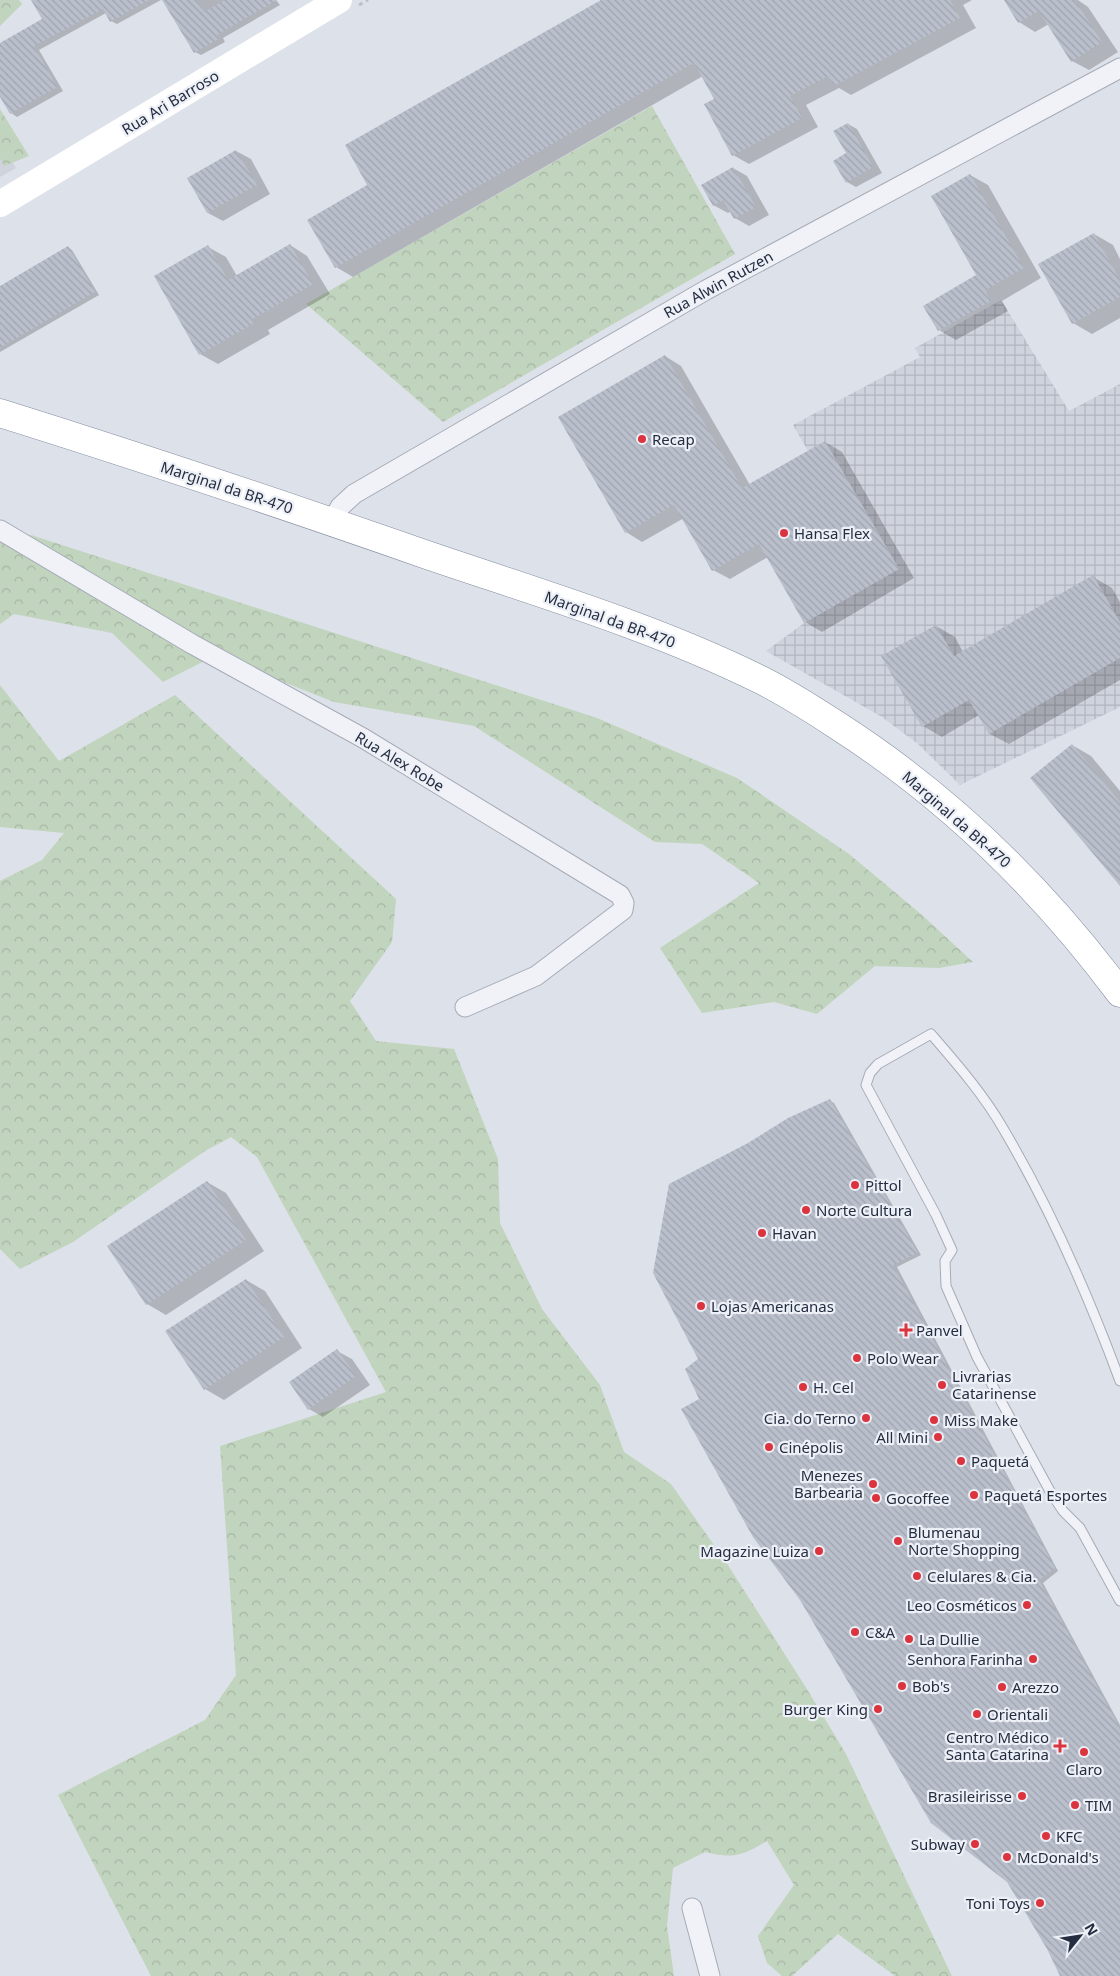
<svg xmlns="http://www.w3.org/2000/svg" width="1120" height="1976" font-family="'Noto Sans',sans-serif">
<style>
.built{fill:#cfd3de}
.industrial{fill:url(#industrial-grid)}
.forest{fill:url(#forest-crowns)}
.shadow{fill:#0003}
.building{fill:url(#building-back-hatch)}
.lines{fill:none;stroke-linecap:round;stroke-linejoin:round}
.lane-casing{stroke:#a6abb7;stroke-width:11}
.street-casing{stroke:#a6abb7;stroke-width:21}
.highway-casing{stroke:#838ca1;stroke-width:29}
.path{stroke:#bbbfc8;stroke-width:3;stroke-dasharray:4 4;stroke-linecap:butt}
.lane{stroke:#f0f2f7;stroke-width:9}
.street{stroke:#f0f2f7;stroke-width:19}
.secondary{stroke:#fff;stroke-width:26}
.highway{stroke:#fff;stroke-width:28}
.poi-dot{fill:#dc343e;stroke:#edf0f6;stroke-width:2}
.labels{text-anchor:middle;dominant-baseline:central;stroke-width:4.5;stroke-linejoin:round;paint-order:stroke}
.street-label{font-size:15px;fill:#252d41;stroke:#edf0f6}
.poi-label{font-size:15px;fill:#252d41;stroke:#edf0f6;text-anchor:start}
</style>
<defs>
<pattern id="industrial-grid" width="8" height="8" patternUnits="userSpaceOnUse" patternTransform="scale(1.25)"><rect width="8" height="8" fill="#cfd3de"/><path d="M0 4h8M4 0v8" fill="none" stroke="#b2b5c0"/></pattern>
<pattern id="forest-crowns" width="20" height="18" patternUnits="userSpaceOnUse" patternTransform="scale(1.25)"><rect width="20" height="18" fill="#c1d4bd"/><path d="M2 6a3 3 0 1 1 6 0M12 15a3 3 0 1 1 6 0" fill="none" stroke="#a6b6a4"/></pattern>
<pattern id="building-back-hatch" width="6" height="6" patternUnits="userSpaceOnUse" patternTransform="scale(1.25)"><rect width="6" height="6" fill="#babfcc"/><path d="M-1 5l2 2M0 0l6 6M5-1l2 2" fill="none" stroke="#a0a4b0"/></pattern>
</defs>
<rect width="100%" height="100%" fill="#dde1e9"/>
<path class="built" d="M 0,140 L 16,168 L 0,177 Z"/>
<path class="industrial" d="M 1001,300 L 1069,411 L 1120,384 L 1120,707 L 960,785 L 918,744 L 882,717 L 766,651 L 804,623 L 899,569 L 825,441 L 808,451 L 793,425 L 920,357 L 915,348 Z"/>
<path class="forest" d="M 0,0 L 19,0 L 22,4 L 0,26 Z
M 652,106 L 735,254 L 443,422 L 306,304 Z
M 0,109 L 29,156 L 4,166 L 0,158 Z
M 31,535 L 597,718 L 737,778 L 849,854 L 922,915 L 973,962 L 939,968 L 875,966 L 817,1014 L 774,1002 L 702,1013 L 660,948 L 759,883 L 702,844 L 655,842 L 474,726 L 334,702 L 216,655 L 163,682 L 112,633 L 14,614 L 0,624 L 0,537 Z
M 0,685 L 59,761 L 175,695 L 396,899 L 392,942 L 350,1001 L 376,1041 L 454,1049 L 498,1159 L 500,1223 L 542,1309 L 600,1385 L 624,1452 L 671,1484 L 726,1562 L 805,1686 L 846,1754 L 952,1976 L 895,1976 L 838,1934 L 792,1976 L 782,1976 L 767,1963 L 758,1936 L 794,1885 L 767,1841 C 741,1856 734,1859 705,1852 L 673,1868 L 667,1926 L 674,1976 L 151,1976 L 58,1795 L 205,1720 L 236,1675 L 220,1446 L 386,1392 L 257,1157 L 231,1137 L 205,1151 L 73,1242 L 20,1269 L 0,1249 L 0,881 L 42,860 L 64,833 L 0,827 Z"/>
<path class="shadow" d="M 33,0 L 161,0 L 117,24 L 111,21 L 106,13 L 39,50 L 63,91 L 17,117 L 11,113 L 0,94 L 0,44 L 43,19 Z
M 163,0 L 276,0 L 280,5 L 223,38 L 225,42 L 201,55 L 195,52 Z
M 603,0 L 972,0 L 963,5 L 976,28 L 851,95 L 839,88 L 806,105 L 818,127 L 749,164 L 733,155 L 715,99 L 703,76 L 353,277 L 336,267 L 369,186 Z
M 1006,0 L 1078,0 L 1088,7 L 1118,52 L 1089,70 L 1072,61 L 1049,24 L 1035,32 L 1019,22 Z
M 848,124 L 857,129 L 882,173 L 856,187 L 847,182 Z
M 236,151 L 251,159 L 270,194 L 223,221 L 208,213 L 189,178 Z
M 733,168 L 747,176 L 769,215 L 749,226 L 735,218 L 731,211 L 728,213 L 713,205 Z
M 970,175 L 988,185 L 1041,278 L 1002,301 L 1008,311 L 956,340 L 939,330 L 978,276 Z
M 1094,234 L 1113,245 L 1120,259 L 1120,318 L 1092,334 L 1073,323 Z
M 290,245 L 307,256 L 330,294 L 268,330 L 270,334 L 218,364 L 200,354 L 208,247 L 226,257 L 237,276 Z
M 68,247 L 72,250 L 99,295 L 0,352 L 0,287 Z
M 665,356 L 681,366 L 750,485 L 825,442 L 842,452 L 914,578 L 822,632 L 805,622 L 768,557 L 730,579 L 713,570 L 684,518 L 642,542 L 626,532 Z
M 1093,577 L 1112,588 L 1120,602 L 1120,680 L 1009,744 L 990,734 L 979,715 L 942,737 L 923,726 L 936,626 L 955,637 L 963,652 Z
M 1072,745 L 1091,756 L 1120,791 L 1120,884 Z
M 830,1101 L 834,1103 L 921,1255 L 897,1267 L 1058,1571 L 1043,1583 L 1120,1725 L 1120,1976 L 1061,1976 L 1048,1949 L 1008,1881 L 701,1399 L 700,1359 Z
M 207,1182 L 226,1193 L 264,1251 L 166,1315 L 147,1304 Z
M 246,1280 L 265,1291 L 302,1348 L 224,1400 L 205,1389 Z
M 337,1351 L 352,1359 L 370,1385 L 323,1417 L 309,1409 Z"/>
<path class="building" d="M 31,0 L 149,0 L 110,22 L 103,9 L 34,46 L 57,87 L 10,114 L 0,97 L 0,43 L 42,19 Z
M 162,0 L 197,0 L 204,12 L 225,0 L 277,0 L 217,35 L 220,38 L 194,53 Z
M 601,0 L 950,0 L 960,18 L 834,86 L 828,76 L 790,96 L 802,118 L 732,156 L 704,104 L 714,99 L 694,63 L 335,268 L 307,220 L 367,185 L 345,145 Z
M 1004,0 L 1075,0 L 1102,42 L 1071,62 L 1039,11 L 1018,23 Z
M 848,123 L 873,167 L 846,183 L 833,161 L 846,153 L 833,131 Z
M 236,150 L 257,185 L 207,213 L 187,178 Z
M 733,167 L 756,207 L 734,219 L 723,200 L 713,206 L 701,185 Z
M 970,174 L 1024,268 L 985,290 L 991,301 L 938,331 L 923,306 L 976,275 L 931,196 Z
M 1094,233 L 1120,280 L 1120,297 L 1072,324 L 1038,264 Z
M 290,244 L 313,284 L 251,320 L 253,324 L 199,355 L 154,276 L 208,245 L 228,280 Z
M 68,246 L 95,292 L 0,348 L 0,286 Z
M 665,355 L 742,488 L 825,441 L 899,569 L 804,623 L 759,544 L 712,571 L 674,505 L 625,533 L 558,417 Z
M 1093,575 L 1120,622 L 1120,658 L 989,734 L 969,700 L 922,727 L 881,656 L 936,625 L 954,656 Z
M 1072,744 L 1120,802 L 1120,886 L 1030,778 Z
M 830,1099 L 918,1253 L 893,1265 L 1055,1568 L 1039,1580 L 1120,1728 L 1120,1976 L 1060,1976 L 1047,1949 L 1007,1882 L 931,1823 L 800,1600 L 753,1537 L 681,1409 L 699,1399 L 685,1369 L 698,1359 L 653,1273 L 669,1184 L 748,1143 L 788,1118 Z
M 207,1181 L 246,1240 L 146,1305 L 107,1246 Z
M 246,1279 L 284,1337 L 204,1390 L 165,1331 Z
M 337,1349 L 356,1376 L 308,1410 L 289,1382 Z"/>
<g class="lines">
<g class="lane-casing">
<path id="lane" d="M 1120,1381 C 1089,1297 1050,1208 1004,1130 C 984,1095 957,1064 931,1034 L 878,1064 L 870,1073 L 866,1085 L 936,1215 L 952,1250 L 945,1261 L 946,1286 L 977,1357 L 1051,1493 L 1063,1511 L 1080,1528 L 1120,1601"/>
</g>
<g class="street-casing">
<path id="street" d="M 332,522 L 340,507 L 354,494 L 706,290 L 1120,68
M 0,530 L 192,644 L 363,738 L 620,895 L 624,903 L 623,910 L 536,976 L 465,1007
M 692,1908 L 710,1976"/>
</g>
<g class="highway-casing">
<path id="highway" d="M 0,413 C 144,458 287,506 430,556 C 539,593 653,627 757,678 C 784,691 809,707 835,724 C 946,795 1041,887 1120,993"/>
</g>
<path class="path" d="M 359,5 L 368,0"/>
<use href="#lane" class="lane"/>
<use href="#street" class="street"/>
<path class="secondary" d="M 0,204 L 339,0"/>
<use href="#highway" class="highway"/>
</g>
<g class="poi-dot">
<circle cx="642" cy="439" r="5"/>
<circle cx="784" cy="533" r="5"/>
<circle cx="855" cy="1185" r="5"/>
<circle cx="806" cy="1210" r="5"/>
<circle cx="762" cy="1233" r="5"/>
<circle cx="701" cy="1306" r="5"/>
<path d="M903.5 1322.5h5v5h5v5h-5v5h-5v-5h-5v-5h5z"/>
<circle cx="857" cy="1358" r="5"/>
<circle cx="942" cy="1385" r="5"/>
<circle cx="803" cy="1387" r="5"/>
<circle cx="866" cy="1418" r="5"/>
<circle cx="934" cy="1420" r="5"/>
<circle cx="938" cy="1437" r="5"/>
<circle cx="769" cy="1447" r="5"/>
<circle cx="961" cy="1461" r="5"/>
<circle cx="873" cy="1484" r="5"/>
<circle cx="974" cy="1495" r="5"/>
<circle cx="876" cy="1498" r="5"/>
<circle cx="898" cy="1541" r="5"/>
<circle cx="819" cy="1551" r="5"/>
<circle cx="917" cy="1576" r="5"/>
<circle cx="1027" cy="1605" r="5"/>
<circle cx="855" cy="1632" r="5"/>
<circle cx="909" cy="1639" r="5"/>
<circle cx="1033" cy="1659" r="5"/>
<circle cx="902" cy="1686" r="5"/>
<circle cx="1002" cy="1687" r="5"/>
<circle cx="878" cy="1709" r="5"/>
<circle cx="977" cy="1714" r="5"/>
<path d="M1057.5 1738.5h5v5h5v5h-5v5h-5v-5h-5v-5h5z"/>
<circle cx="1084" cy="1752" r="5"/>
<circle cx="1022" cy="1796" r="5"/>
<circle cx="1075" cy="1805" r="5"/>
<circle cx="1046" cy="1836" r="5"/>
<circle cx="975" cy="1844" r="5"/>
<circle cx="1007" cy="1857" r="5"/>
<circle cx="1040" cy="1903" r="5"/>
</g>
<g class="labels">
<g class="street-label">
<text transform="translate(170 102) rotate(-31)">Rua Ari Barroso</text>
<text transform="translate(718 284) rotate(-29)">Rua Alwin Rutzen</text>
<text transform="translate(227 487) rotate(18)">Marginal da BR-470</text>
<text transform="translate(610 619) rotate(20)">Marginal da BR-470</text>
<text transform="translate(400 761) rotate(31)">Rua Alex Robe</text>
<text transform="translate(957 819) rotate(41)">Marginal da BR-470</text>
</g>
<g class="poi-label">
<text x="652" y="439">Recap</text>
<text x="794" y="533">Hansa Flex</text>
<text x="865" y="1185">Pittol</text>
<text x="816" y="1210">Norte Cultura</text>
<text x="772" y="1233">Havan</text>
<text x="711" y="1306">Lojas Americanas</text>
<text x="916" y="1330">Panvel</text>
<text x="867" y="1358">Polo Wear</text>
<text x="952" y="1376">Livrarias<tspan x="952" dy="17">Catarinense</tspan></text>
<text x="813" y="1387">H. Cel</text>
<text x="856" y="1418" text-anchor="end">Cia. do Terno</text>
<text x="944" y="1420">Miss Make</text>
<text x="928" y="1437" text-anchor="end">All Mini</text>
<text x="779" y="1447">Cinépolis</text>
<text x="971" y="1461">Paquetá</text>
<text x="863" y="1475" text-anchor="end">Menezes<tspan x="863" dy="17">Barbearia</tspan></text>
<text x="984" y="1495">Paquetá Esportes</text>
<text x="886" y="1498">Gocoffee</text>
<text x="908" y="1532">Blumenau<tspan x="908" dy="17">Norte Shopping</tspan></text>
<text x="809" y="1551" text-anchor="end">Magazine Luiza</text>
<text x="927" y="1576">Celulares &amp; Cia.</text>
<text x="1017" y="1605" text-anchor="end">Leo Cosméticos</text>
<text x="865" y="1632">C&amp;A</text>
<text x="919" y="1639">La Dullie</text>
<text x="1023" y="1659" text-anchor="end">Senhora Farinha</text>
<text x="912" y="1686">Bob's</text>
<text x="1012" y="1687">Arezzo</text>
<text x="868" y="1709" text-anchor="end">Burger King</text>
<text x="987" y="1714">Orientali</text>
<text x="1049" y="1737" text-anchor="end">Centro Médico<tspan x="1049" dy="17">Santa Catarina</tspan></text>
<text x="1084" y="1769" text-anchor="middle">Claro</text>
<text x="1012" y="1796" text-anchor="end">Brasileirisse</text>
<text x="1085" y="1805">TIM</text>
<text x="1056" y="1836">KFC</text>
<text x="965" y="1844" text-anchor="end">Subway</text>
<text x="1017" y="1857">McDonald's</text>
<text x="1030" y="1903" text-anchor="end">Toni Toys</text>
</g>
</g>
<g transform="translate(1080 1936) rotate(60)" stroke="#edf0f6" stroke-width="4" paint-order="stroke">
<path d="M0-4L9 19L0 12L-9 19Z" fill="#252d41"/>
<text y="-8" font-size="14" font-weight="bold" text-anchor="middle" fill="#252d41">N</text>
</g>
</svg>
